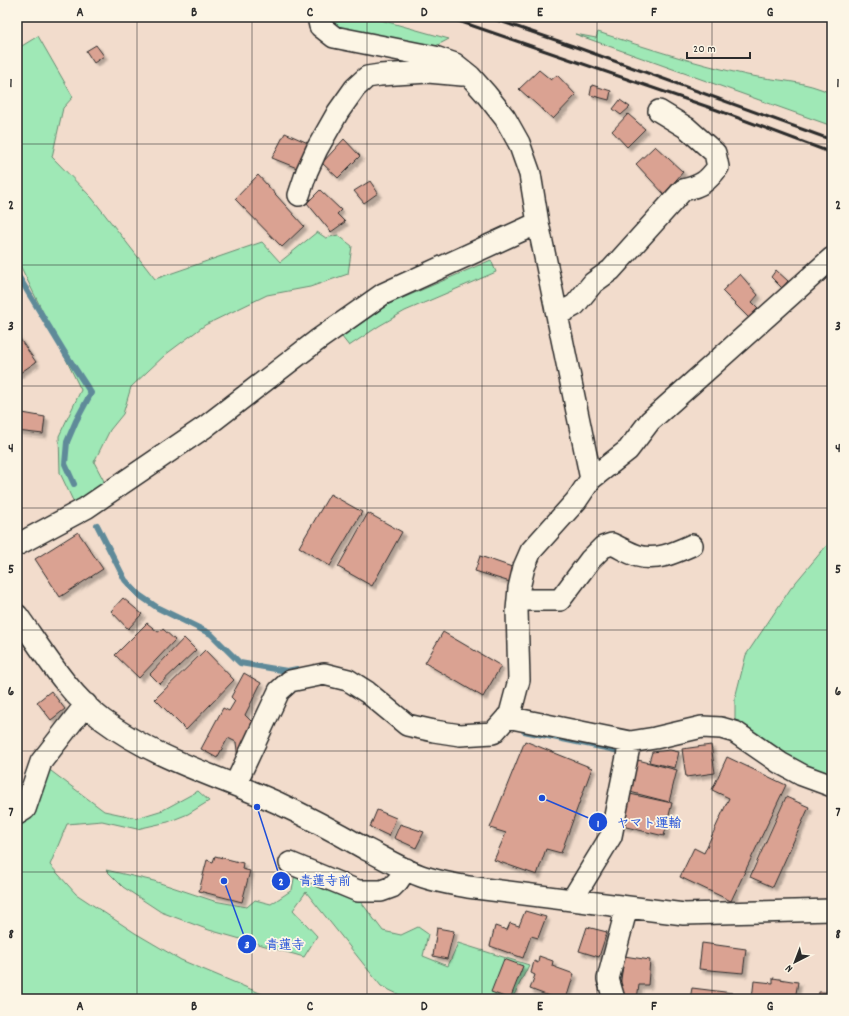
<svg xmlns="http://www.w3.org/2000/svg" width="849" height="1016" font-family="Dekko,'Klee One',sans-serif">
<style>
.green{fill:#9fe8b6;stroke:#658a70}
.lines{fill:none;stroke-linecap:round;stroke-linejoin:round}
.stream{stroke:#5f8a99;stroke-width:6}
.building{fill:#daa292;stroke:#2b2b2b;filter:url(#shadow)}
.minor-casing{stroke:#2b2b2b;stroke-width:24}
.minor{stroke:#fcf5e5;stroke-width:21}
.rail{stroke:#2b2b2b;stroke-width:3}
.grid{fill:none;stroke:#2b2b2b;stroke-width:1;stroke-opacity:0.55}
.leader{fill:none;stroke:#1d4ed8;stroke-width:1.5}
.callout-dot{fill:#1d4ed8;stroke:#fcf5e5;stroke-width:1.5}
.mark-label{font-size:12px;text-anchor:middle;font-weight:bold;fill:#fff}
.callout-label{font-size:13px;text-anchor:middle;font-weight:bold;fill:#1d4ed8;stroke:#fcf5e5;stroke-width:3.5;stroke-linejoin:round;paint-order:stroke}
.neatline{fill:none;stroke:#2b2b2b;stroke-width:1.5}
.grid-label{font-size:13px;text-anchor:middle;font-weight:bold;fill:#2b2b2b}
</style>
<defs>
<filter id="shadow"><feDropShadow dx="3.5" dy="3.5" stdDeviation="1" flood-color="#0004"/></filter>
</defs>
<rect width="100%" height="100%" fill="#f2dccc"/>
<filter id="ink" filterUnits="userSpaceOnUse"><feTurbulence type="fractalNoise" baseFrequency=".025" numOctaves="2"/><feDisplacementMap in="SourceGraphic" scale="8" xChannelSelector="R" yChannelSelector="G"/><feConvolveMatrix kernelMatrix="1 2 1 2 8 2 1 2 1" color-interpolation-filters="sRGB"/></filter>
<g filter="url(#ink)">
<path class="green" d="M 320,17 L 370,17 L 449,39 L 426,51 L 332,30 Z
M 598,32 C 647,48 696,64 747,75 C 775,81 806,80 832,94 L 832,126 L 575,34 L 596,38 Z
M 38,36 L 73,97 L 63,108 L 52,157 L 92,198 L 155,279 L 262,242 L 280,262 L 317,232 L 326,238 L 338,235 L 352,246 L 348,274 L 310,287 L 267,295 L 205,325 L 165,355 L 131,387 L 123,414 L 110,430 L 94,462 L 105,483 L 75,505 L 60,473 L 59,436 L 81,390 L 17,259 L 17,49 Z
M 491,260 L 496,272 L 405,311 L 379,326 L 349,346 L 342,337 L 389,304 Z
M 832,539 L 832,781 L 735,745 L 735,698 L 746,655 L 791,588 Z
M 47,768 L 104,811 L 137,818 L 163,810 L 198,791 L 209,801 L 188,814 L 168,822 L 137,829 L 102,821 L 67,824 L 50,865 L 76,894 L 135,933 L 181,960 L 274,999 L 17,999 L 17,827 L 29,817 Z
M 296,868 L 358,898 L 383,931 L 401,935 L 418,927 L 428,934 L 423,956 L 448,966 L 458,943 L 529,965 L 512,999 L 408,999 L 381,986 L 306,892 L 293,910 L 317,936 L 304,957 L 209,930 L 161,912 L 123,887 L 106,870 L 154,881 L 214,901 L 247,907 L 255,900 L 271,904 L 292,890 Z"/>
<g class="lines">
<path class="stream" d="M 17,274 L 65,353 L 91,393 L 76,421 L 67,442 L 65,464 L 74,484
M 97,525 L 125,580 L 139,595 L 158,608 L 211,634 L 240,663 L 287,671 L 297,669
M 524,731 L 620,751"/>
</g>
<path class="building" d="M 96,45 L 104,56 L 94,63 L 86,51 Z
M 539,70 L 551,80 L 557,75 L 576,95 L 553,119 L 519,89 Z
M 592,85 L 611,91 L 609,100 L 590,95 Z
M 620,100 L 630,107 L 621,115 L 613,109 Z
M 628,114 L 645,129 L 627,147 L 612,131 Z
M 285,133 L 308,143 L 297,168 L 272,158 Z
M 344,139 L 360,156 L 338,178 L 322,163 Z
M 655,146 L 683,172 L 664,194 L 636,164 Z
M 258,175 L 304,226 L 282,247 L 235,199 Z
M 370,181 L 378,193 L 364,203 L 354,191 Z
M 320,190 L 341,210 L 337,214 L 345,222 L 331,232 L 307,203 Z
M 776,270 L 788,281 L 782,288 L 771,277 Z
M 740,274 L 758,295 L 752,302 L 758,308 L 749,318 L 722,291 Z
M 17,335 L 36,362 L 17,375 Z
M 17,412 L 45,417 L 43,434 L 17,431 Z
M 330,494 L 362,512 L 330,566 L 299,547 Z
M 368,513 L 402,532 L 372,586 L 338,567 Z
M 78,532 L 103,569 L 60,597 L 35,559 Z
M 480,556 L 515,568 L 510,582 L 475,571 Z
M 123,598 L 142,614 L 128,629 L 111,611 Z
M 147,623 L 158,632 L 163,629 L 175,640 L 139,678 L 115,655 Z
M 443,632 L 501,666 L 483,697 L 425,663 Z
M 184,638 L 196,650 L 160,684 L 150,674 Z
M 205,650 L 234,680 L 186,730 L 155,699 Z
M 244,673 L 261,683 L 245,715 L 254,724 L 238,760 L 236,742 L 228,738 L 217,758 L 201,749 L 223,708 L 229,711 L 235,701 L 231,697 Z
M 51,691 L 65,709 L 51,720 L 37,702 Z
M 525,741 L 592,768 L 561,853 L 546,849 L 537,875 L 494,860 L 506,833 L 490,828 Z
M 711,745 L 715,773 L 686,777 L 682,749 Z
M 670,750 L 679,752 L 675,768 L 649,762 L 652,752 Z
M 727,757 L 786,785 L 731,901 L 680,877 L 694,848 L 704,853 L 729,798 L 712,790 Z
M 638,760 L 677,770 L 669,802 L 630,792 Z
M 630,794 L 672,803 L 664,836 L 622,826 Z
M 786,797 L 809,807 L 773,887 L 750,877 Z
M 377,810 L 396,818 L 389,836 L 370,827 Z
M 400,824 L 424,832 L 416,848 L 394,838 Z
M 215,856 L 243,863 L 242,869 L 250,871 L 242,902 L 199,891 L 207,860 L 213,862 Z
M 525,911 L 546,917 L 538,938 L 531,936 L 523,958 L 490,946 L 495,926 L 507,930 L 510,923 L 519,926 Z
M 587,927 L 607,932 L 599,957 L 579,951 Z
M 437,928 L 454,931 L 447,959 L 433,956 Z
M 702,943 L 746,949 L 743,973 L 699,969 Z
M 539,956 L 553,961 L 552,966 L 574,974 L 566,999 L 557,999 L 530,989 L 535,975 L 531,973 L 534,961 L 538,963 Z
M 624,956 L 650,960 L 648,985 L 639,985 L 637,999 L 619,996 Z
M 504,959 L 523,966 L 510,999 L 491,992 Z
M 773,978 L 798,982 L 795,999 L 752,999 L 754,981 L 773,983 Z
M 831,987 L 832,999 L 818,999 L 819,992 L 831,992 Z
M 692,988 L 733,993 L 732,999 L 690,999 Z
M 644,997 L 665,999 L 644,999 Z"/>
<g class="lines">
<g class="minor-casing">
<path id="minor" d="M 318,17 L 320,26 L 334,37 L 435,57 L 455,64 L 470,76 L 486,94 L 505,118 L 519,143 L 530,174 L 538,223 L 591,479
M 299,195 L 307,171 L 317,149 L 338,112 L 355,88 L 367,77 L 380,75 L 428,72 L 462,75
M 557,315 L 575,305 L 593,283 L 611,270 L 683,190 C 701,186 707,182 718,167 L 715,153 L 687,128 L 659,111
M 17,545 L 86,508 L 205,427 L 319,339 L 383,294 L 538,223
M 518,600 L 560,600 L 590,560 L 603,547 L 612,544 C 621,548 629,553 638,556 C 657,561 674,553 692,545
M 17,615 C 43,651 67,693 103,720 C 155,759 220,777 278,803 C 308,817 336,832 364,848 C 384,858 403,870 424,877 C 439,882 453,884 468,887 L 684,914 L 832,910
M 507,717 L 630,742 L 655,738 L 702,727 L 721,728 L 735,732 L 780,763 L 802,775 L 832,786
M 235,785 L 279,691 L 290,681 L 324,674 L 348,680 L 367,692 L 407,725 L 434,731 L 460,735 L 493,733 L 510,714 L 519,680 L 517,610 L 519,588 L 524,567 L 531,551 L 576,501 L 591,479 L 628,450 L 650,421 L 832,258
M 17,814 L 25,809 L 41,762 L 86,704
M 290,863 L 358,891 L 381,891 L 392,887 L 398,881 L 406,869
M 572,900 L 611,836 L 630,742
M 614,999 L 608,979 L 627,907"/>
</g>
<use href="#minor" class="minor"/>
<path class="rail" d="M 447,17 L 717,110 L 832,153
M 488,17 L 573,46 L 832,140"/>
</g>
</g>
<path class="grid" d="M 137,17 L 137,999M 252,17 L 252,999M 367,17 L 367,999M 482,17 L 482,999M 597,17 L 597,999M 712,17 L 712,999M 17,144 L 832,144M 17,265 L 832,265M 17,386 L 832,386M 17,508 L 832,508M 17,630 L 832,630M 17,751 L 832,751M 17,872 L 832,872"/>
<path class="leader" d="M542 798L598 822M257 807L281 881M224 881L247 944"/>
<g class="callout-dot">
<circle cx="542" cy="798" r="4"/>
<circle cx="257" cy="807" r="4"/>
<circle cx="224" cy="881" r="4"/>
<circle cx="598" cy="822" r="10"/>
<circle cx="281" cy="881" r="10"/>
<circle cx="247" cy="944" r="10"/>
</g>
<g class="mark-label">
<text x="598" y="827">1</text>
<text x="281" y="885">2</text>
<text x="247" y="948">3</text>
</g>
<g class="callout-label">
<text x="649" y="827">ヤマト運輸</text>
<text x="325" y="885">青蓮寺前</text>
<text x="285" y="949">青蓮寺</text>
</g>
<rect width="849" height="1016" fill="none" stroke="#fcf5e5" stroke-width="44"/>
<g transform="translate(795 962) rotate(222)" stroke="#fcf5e5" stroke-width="3" paint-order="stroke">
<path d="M0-3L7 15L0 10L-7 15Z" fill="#2b2b2b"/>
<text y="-6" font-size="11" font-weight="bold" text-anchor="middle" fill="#2b2b2b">N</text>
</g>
<path d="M687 52v6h63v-6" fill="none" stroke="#2b2b2b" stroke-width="2"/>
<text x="693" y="52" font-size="12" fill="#2b2b2b" stroke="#fcf5e5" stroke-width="3" paint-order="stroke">20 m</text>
<rect x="22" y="22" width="805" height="972" class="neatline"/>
<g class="grid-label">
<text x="80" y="16">A</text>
<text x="194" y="16">B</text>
<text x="310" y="16">C</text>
<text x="424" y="16">D</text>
<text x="540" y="16">E</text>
<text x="654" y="16">F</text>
<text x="770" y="16">G</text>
<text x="11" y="87">1</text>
<text x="838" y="87">1</text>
<text x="11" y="209">2</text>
<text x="838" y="209">2</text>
<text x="11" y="330">3</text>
<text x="838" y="330">3</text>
<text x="11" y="452">4</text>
<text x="838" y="452">4</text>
<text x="11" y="573">5</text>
<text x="838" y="573">5</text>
<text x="11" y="695">6</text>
<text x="838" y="695">6</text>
<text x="11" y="816">7</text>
<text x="838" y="816">7</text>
<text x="11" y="938">8</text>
<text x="838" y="938">8</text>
<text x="80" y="1010">A</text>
<text x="194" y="1010">B</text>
<text x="310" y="1010">C</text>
<text x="424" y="1010">D</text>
<text x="540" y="1010">E</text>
<text x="654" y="1010">F</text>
<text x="770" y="1010">G</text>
</g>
</svg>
